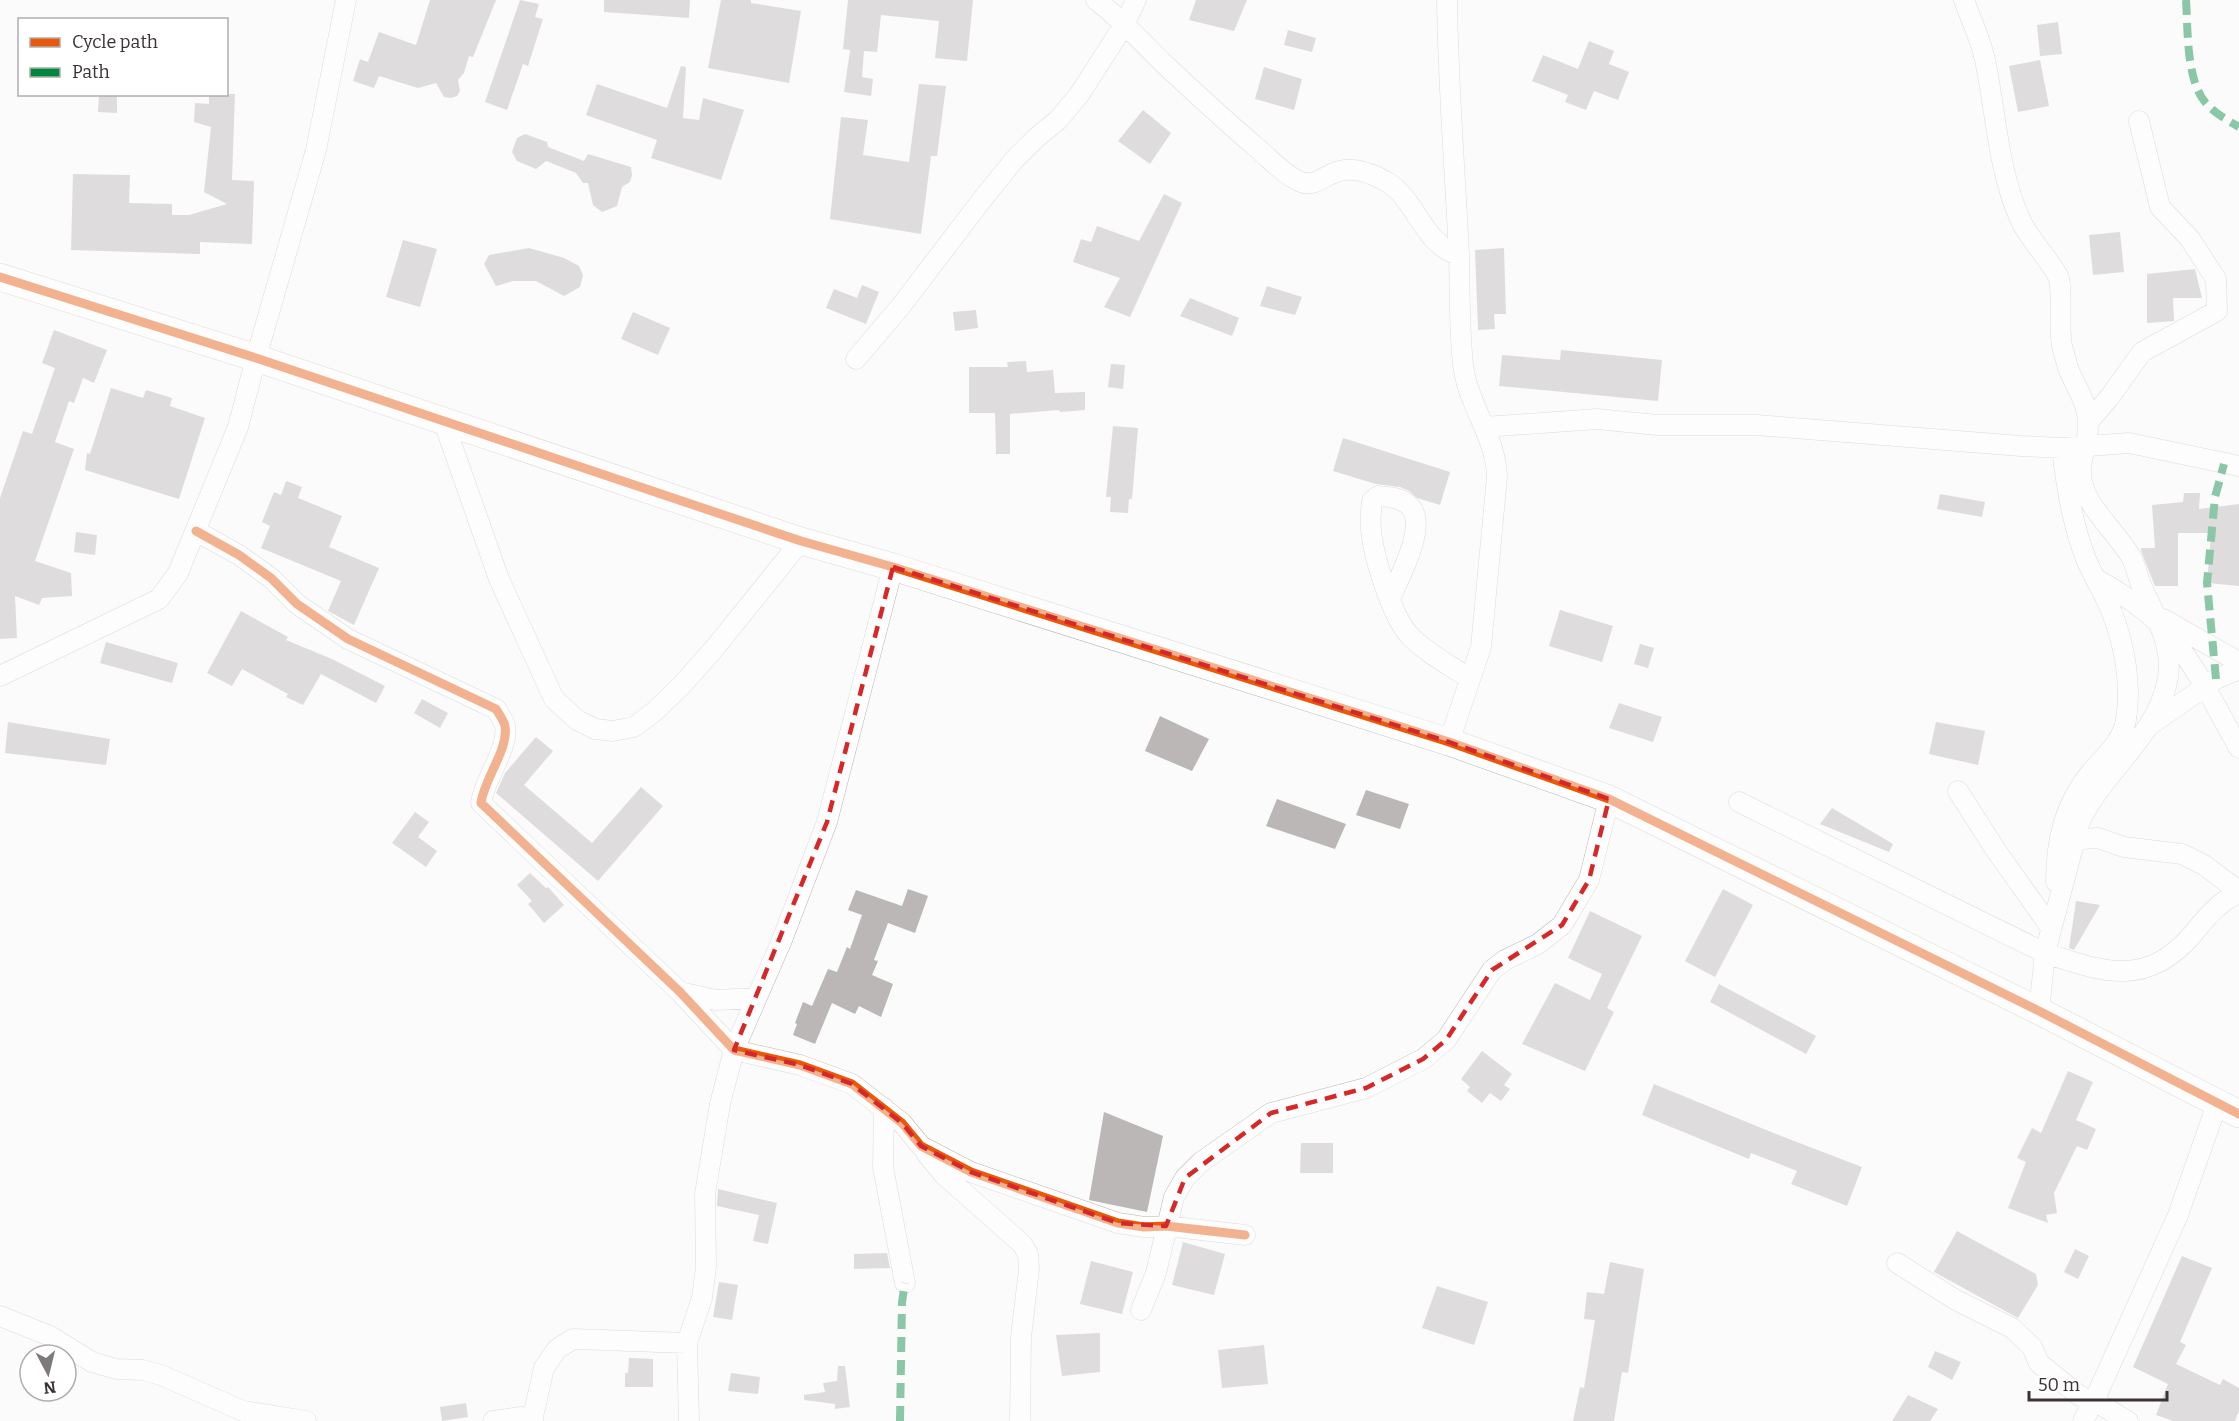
<svg xmlns="http://www.w3.org/2000/svg" width="2239" height="1421" font-family="Bitter,serif">
<style>
.building{fill:#bbb7b7}
.lines{fill:none;stroke-linecap:round;stroke-linejoin:round}
.street-casing{stroke:#b9b5b6;stroke-width:21}
.secondary-casing{stroke:#b9b5b6;stroke-width:28}
.street{stroke:#fffefe;stroke-width:20}
.secondary{stroke:#fffefe;stroke-width:27}
.quiet{stroke:#00873e;stroke-width:8;stroke-dasharray:15 8;stroke-linecap:butt}
.cycleway-casing{stroke:#fff;stroke-width:13}
.cycleway{stroke:#e8590c;stroke-width:9}
.marked{fill:none;stroke:#d62828;stroke-width:4.5;stroke-dasharray:12 8;stroke-linejoin:round}
</style>
<rect width="100%" height="100%" fill="#fcfbfb"/>
<path class="building" d="M 430,0 L 496,0 L 473,57 L 469,56 L 464,73 L 458,80 L 460,91 L 457,96 L 451,98 L 444,97 L 436,83 L 418,88 L 379,76 L 374,88 L 353,81 L 360,59 L 368,62 L 379,32 L 416,45 Z
M 520,0 L 539,4 L 535,17 L 543,19 L 528,66 L 523,64 L 507,110 L 485,102 Z
M 604,0 L 690,0 L 689,18 L 604,12 Z
M 721,0 L 751,0 L 751,3 L 801,11 L 789,83 L 708,68 Z
M 848,0 L 973,0 L 967,61 L 935,58 L 939,21 L 881,15 L 877,52 L 864,51 L 862,77 L 873,79 L 871,96 L 844,92 L 850,50 L 843,49 Z
M 1196,0 L 1247,0 L 1234,31 L 1189,20 Z
M 2058,22 L 2062,54 L 2040,56 L 2037,25 Z
M 1288,30 L 1316,38 L 1312,52 L 1284,45 Z
M 1589,41 L 1614,51 L 1609,64 L 1629,72 L 1618,100 L 1594,91 L 1586,110 L 1565,102 L 1568,95 L 1532,81 L 1543,55 L 1578,69 Z
M 2040,60 L 2049,106 L 2018,112 L 2009,66 Z
M 681,66 L 686,67 L 683,118 L 699,120 L 703,98 L 744,110 L 721,180 L 651,158 L 657,140 L 586,115 L 597,84 L 667,108 Z
M 1264,67 L 1302,79 L 1294,110 L 1255,99 Z
M 919,84 L 946,86 L 937,156 L 931,156 L 921,234 L 830,219 L 841,117 L 868,120 L 863,155 L 909,162 Z
M 99,94 L 117,94 L 117,113 L 98,112 Z
M 209,94 L 235,94 L 232,180 L 254,181 L 252,244 L 200,242 L 200,254 L 71,250 L 73,174 L 130,175 L 129,203 L 172,204 L 172,215 L 189,215 L 227,204 L 204,192 L 211,127 L 194,122 L 195,103 L 209,104 Z
M 1143,110 L 1171,133 L 1150,164 L 1118,141 Z
M 525,134 L 547,142 L 548,147 L 584,161 L 588,154 L 631,167 L 632,175 L 630,182 L 622,187 L 617,206 L 602,212 L 593,205 L 588,183 L 583,183 L 576,173 L 546,161 L 536,169 L 517,161 L 512,152 L 517,138 Z
M 1164,194 L 1182,203 L 1130,317 L 1104,307 L 1120,278 L 1073,262 L 1081,239 L 1091,242 L 1097,226 L 1139,241 Z
M 2120,232 L 2124,272 L 2093,275 L 2089,235 Z
M 403,240 L 437,249 L 420,307 L 386,297 Z
M 529,248 L 564,258 L 579,266 L 583,275 L 580,287 L 564,296 L 536,281 L 513,281 L 496,286 L 484,264 L 489,255 Z
M 1504,248 L 1506,314 L 1494,314 L 1495,329 L 1478,330 L 1475,250 Z
M 2195,269 L 2202,298 L 2173,298 L 2174,321 L 2147,323 L 2147,274 Z
M 862,285 L 879,292 L 866,324 L 826,308 L 834,289 L 857,298 Z
M 1267,286 L 1302,297 L 1295,315 L 1260,306 Z
M 1190,298 L 1239,318 L 1232,336 L 1180,316 Z
M 976,310 L 978,328 L 955,331 L 953,312 Z
M 633,312 L 670,328 L 658,355 L 621,339 Z
M 54,330 L 107,350 L 94,383 L 83,378 L 74,403 L 69,401 L 55,442 L 74,449 L 35,561 L 71,573 L 72,596 L 42,598 L 39,605 L 15,596 L 17,638 L 0,639 L 0,498 L 23,431 L 32,434 L 55,368 L 42,363 Z
M 1561,350 L 1662,360 L 1658,401 L 1499,386 L 1502,355 L 1560,360 Z
M 1026,361 L 1027,372 L 1053,370 L 1055,393 L 1085,392 L 1085,410 L 1060,412 L 1059,410 L 1010,414 L 1010,454 L 996,454 L 995,413 L 969,413 L 969,367 L 1008,367 L 1007,362 Z
M 1111,364 L 1125,365 L 1123,389 L 1108,387 Z
M 111,388 L 143,398 L 146,390 L 172,398 L 170,406 L 205,418 L 179,499 L 85,470 L 87,453 L 90,454 Z
M 1113,426 L 1138,428 L 1132,499 L 1129,499 L 1128,513 L 1110,512 L 1111,497 L 1106,497 Z
M 1343,438 L 1450,472 L 1440,505 L 1417,498 L 1409,491 L 1400,487 L 1376,484 L 1333,471 Z
M 286,481 L 302,487 L 298,498 L 342,516 L 329,547 L 379,568 L 354,625 L 328,611 L 341,581 L 261,548 L 270,526 L 262,522 L 274,492 L 281,495 Z
M 2184,493 L 2200,493 L 2199,509 L 2239,504 L 2239,586 L 2207,583 L 2211,533 L 2178,533 L 2178,586 L 2155,586 L 2141,551 L 2141,548 L 2155,548 L 2152,505 L 2183,502 Z
M 1940,494 L 1985,502 L 1982,517 L 1937,509 Z
M 76,532 L 97,535 L 95,555 L 74,552 Z
M 1560,610 L 1613,626 L 1602,662 L 1549,646 Z
M 241,611 L 288,637 L 286,640 L 332,659 L 385,686 L 376,703 L 321,674 L 303,705 L 286,697 L 288,694 L 242,669 L 232,686 L 207,673 Z
M 106,642 L 178,663 L 172,683 L 100,663 Z
M 1640,644 L 1654,648 L 1648,668 L 1634,664 Z
M 422,699 L 448,713 L 440,728 L 414,713 Z
M 1619,703 L 1662,717 L 1653,742 L 1609,728 Z
M 1160,716 L 1209,739 L 1192,771 L 1145,751 Z
M 8,722 L 110,739 L 106,765 L 5,753 Z
M 1936,722 L 1985,731 L 1978,765 L 1929,754 Z
M 536,737 L 553,751 L 524,785 L 592,843 L 641,787 L 663,806 L 598,881 L 496,793 L 505,773 Z
M 1366,790 L 1409,804 L 1400,829 L 1356,815 Z
M 1277,799 L 1346,824 L 1335,849 L 1266,826 Z
M 1832,808 L 1893,844 L 1889,852 L 1820,824 Z
M 415,812 L 429,822 L 418,837 L 437,851 L 426,867 L 392,843 Z
M 530,873 L 546,888 L 548,887 L 564,905 L 544,923 L 528,904 L 532,901 L 517,885 Z
M 908,889 L 928,896 L 915,933 L 888,923 L 874,960 L 878,961 L 872,975 L 893,984 L 881,1017 L 859,1006 L 855,1014 L 832,1003 L 815,1044 L 793,1035 L 797,1024 L 795,1023 L 803,1002 L 812,1006 L 828,969 L 837,972 L 847,947 L 850,949 L 862,915 L 848,910 L 856,890 L 902,906 Z
M 1723,889 L 1753,905 L 1715,977 L 1685,961 Z
M 2076,901 L 2100,905 L 2074,950 L 2069,948 Z
M 1590,911 L 1642,936 L 1607,1008 L 1614,1012 L 1585,1071 L 1522,1044 L 1555,983 L 1590,1000 L 1602,974 L 1568,958 Z
M 1719,984 L 1816,1036 L 1806,1054 L 1710,1002 Z
M 1482,1051 L 1512,1074 L 1504,1085 L 1510,1089 L 1501,1101 L 1490,1093 L 1482,1103 L 1467,1091 L 1470,1087 L 1461,1079 Z
M 2068,1071 L 2093,1082 L 2076,1120 L 2096,1129 L 2087,1150 L 2077,1146 L 2054,1193 L 2057,1213 L 2046,1215 L 2048,1223 L 2008,1208 L 2026,1162 L 2017,1158 L 2032,1128 L 2041,1133 Z
M 1654,1084 L 1776,1134 L 1862,1167 L 1847,1206 L 1791,1184 L 1797,1171 L 1751,1153 L 1749,1159 L 1642,1115 Z
M 1104,1112 L 1163,1136 L 1147,1212 L 1089,1200 Z
M 1301,1143 L 1333,1143 L 1333,1173 L 1300,1173 Z
M 718,1189 L 777,1203 L 768,1244 L 753,1241 L 759,1215 L 717,1206 Z
M 1957,1231 L 2036,1274 L 2038,1285 L 2018,1318 L 1934,1272 Z
M 1183,1242 L 1225,1254 L 1214,1295 L 1172,1285 Z
M 2075,1249 L 2089,1256 L 2078,1279 L 2064,1272 Z
M 887,1253 L 890,1268 L 854,1269 L 854,1254 Z
M 2182,1256 L 2212,1268 L 2180,1342 L 2186,1345 L 2176,1364 L 2220,1385 L 2223,1379 L 2239,1388 L 2239,1411 L 2235,1421 L 2173,1421 L 2156,1415 L 2168,1384 L 2133,1367 Z
M 1091,1261 L 1133,1272 L 1122,1314 L 1080,1304 Z
M 1610,1262 L 1644,1269 L 1628,1373 L 1622,1372 L 1614,1421 L 1573,1421 L 1580,1387 L 1584,1388 L 1595,1320 L 1584,1319 L 1587,1292 L 1604,1294 Z
M 719,1282 L 738,1285 L 732,1320 L 713,1317 Z
M 1437,1286 L 1488,1302 L 1474,1345 L 1422,1328 Z
M 1100,1333 L 1100,1372 L 1062,1376 L 1056,1335 Z
M 1264,1345 L 1268,1384 L 1222,1388 L 1218,1350 Z
M 1935,1351 L 1961,1362 L 1952,1380 L 1928,1367 Z
M 629,1358 L 653,1359 L 653,1387 L 625,1387 L 625,1373 L 628,1373 Z
M 838,1366 L 845,1366 L 850,1407 L 835,1409 L 835,1404 L 804,1400 L 804,1395 L 825,1392 L 823,1383 L 837,1381 Z
M 731,1373 L 760,1377 L 758,1394 L 728,1391 Z
M 1908,1395 L 1938,1409 L 1930,1421 L 1892,1421 Z
M 466,1403 L 468,1417 L 442,1421 L 440,1407 Z"/>
<g class="lines">
<g class="street-casing">
<path id="street" d="M 1096,0 C 1120,18 1141,41 1162,62 C 1193,91 1224,120 1256,147 C 1269,158 1280,171 1295,179 C 1314,191 1322,175 1340,171 C 1356,167 1373,174 1387,182 C 1417,200 1423,245 1459,255
M 1447,0 C 1448,85 1455,170 1459,255 C 1460,291 1459,328 1463,364 C 1467,404 1496,436 1497,477 L 1481,647 L 1449,742
M 1964,0 C 1971,20 1981,40 1985,60 C 1996,112 1998,172 2021,221 C 2031,242 2049,258 2059,278 C 2063,300 2058,323 2062,346 C 2064,353 2066,361 2068,368 C 2075,386 2088,403 2088,423 C 2089,451 2073,464 2086,494 C 2097,517 2118,535 2131,557 C 2136,566 2138,578 2142,587 C 2155,616 2173,644 2168,677 C 2159,736 2101,772 2079,824 L 2045,953 L 2039,1011
M 856,359 L 901,306 L 981,201 L 1014,160 L 1036,138 L 1058,120 L 1079,95 L 1124,25 L 1136,0
M 443,420 L 499,579 L 554,699 L 577,720 L 595,729 L 613,731 L 634,727 L 655,711 L 682,685 L 713,650 L 801,541
M 2088,422 L 2109,398 L 2142,352 L 2217,311 L 2216,279 L 2190,239 L 2160,207 L 2139,121
M 1484,427 L 1597,419 L 1657,425 L 1756,425 L 2021,446 L 2062,448 L 2129,443 L 2239,466
M 196,531 L 239,555 L 271,578 L 297,604 L 348,639 L 496,709 C 499,714 504,721 505,726 C 509,749 484,779 481,803 L 680,992 L 734,1050 L 800,1065 L 852,1084 L 902,1123 L 921,1146 L 971,1172 L 1118,1223 L 1144,1227 L 1166,1226 L 1245,1235
M 2096,579 C 2123,594 2153,613 2172,638 C 2199,671 2218,711 2239,748
M 1390,599 C 1399,577 1432,520 1406,503 C 1398,497 1388,497 1378,496 L 1372,501 C 1371,510 1370,520 1371,529 C 1373,556 1392,617 1410,636 C 1426,653 1451,666 1470,679
M 2163,619 L 2239,662
M 0,676 L 159,599 L 178,573 L 238,427 L 256,358 L 316,150 L 346,0
M 2150,725 L 2216,679 L 2239,669
M 1958,791 L 1995,849 L 2051,928
M 1739,802 L 2045,953 C 2103,972 2146,988 2192,935 C 2206,918 2218,902 2239,893
M 2073,843 L 2082,839 L 2098,838 L 2124,847 L 2182,854 L 2204,865 L 2233,887 L 2239,889
M 2056,882 C 2056,841 2064,805 2091,772 C 2105,756 2122,742 2126,720 C 2132,684 2124,641 2110,608 C 2103,591 2093,576 2086,559 C 2072,524 2066,485 2062,448
M 680,992 L 716,1000 L 756,998
M 884,1108 L 883,1167 L 905,1283
M 926,1153 L 944,1175 L 1022,1244 L 1028,1254 L 1029,1269 L 1021,1337 L 1020,1421
M 1897,1263 L 1956,1300 L 2012,1328 L 2032,1347 L 2039,1363 L 2077,1394 L 2093,1403
M 1141,1310 L 1156,1273 L 1174,1197 L 1185,1178 L 1201,1162 L 1271,1113 L 1366,1088 L 1423,1059 L 1446,1040 L 1492,970 L 1505,960 L 1538,944 L 1562,925 L 1589,880 L 1609,799
M 0,1316 L 50,1336 L 92,1362 L 116,1369 L 143,1370 L 161,1375 L 243,1411 L 306,1421
M 2094,1401 L 2128,1421
M 493,1421 L 521,1417 L 533,1420
M 532,1421 L 544,1368 L 557,1349 L 573,1339 L 687,1343
M 689,1421 L 687,1343 L 702,1298 L 706,1267 L 705,1194 L 720,1104 L 734,1050 L 782,940 L 827,822 L 893,567
M 2083,1421 L 2094,1401 L 2178,1215 L 2217,1104"/>
</g>
<g class="secondary-casing">
<path id="secondary" d="M 0,277 L 256,358 L 801,541 L 893,567 L 1449,742 L 1609,799 L 2039,1011 L 2239,1114"/>
</g>
<use href="#street" class="street"/>
<use href="#secondary" class="secondary"/>
<path class="quiet" d="M 2186,0 C 2188,29 2186,79 2205,102 C 2214,113 2227,120 2239,127
M 2216,679 L 2207,583 L 2215,497 L 2224,464
M 900,1421 L 902,1302 L 905,1283"/>
<g class="cycleway-casing">
<path id="cycleway" d="M 0,277 L 256,358 L 801,541 L 893,567 L 1449,742 L 1609,799 L 2039,1011 L 2239,1114
M 196,531 L 239,555 L 271,578 L 297,604 L 348,639 L 496,709 C 499,714 504,721 505,726 C 509,749 484,779 481,803 L 680,992 L 734,1050 L 800,1065 L 852,1084 L 902,1123 L 921,1146 L 971,1172 L 1118,1223 L 1144,1227 L 1166,1226 L 1245,1235"/>
</g>
<use href="#cycleway" class="cycleway"/>
</g>
<path d="M0 0H2239V1421H0ZM 893,567 L 1449,742 L 1609,799 L 1589,880 L 1562,925 L 1492,970 L 1446,1040 L 1423,1059 L 1366,1088 L 1271,1113 L 1185,1178 L 1166,1226 L 1118,1223 L 971,1172 L 921,1146 L 902,1123 L 852,1084 L 800,1065 L 734,1050 L 827,822 Z" fill="#fcfbfb" fill-opacity=".55" fill-rule="evenodd"/>
<path class="marked" d="M 893,567 L 1449,742 L 1609,799 L 1589,880 L 1562,925 L 1492,970 L 1446,1040 L 1423,1059 L 1366,1088 L 1271,1113 L 1185,1178 L 1166,1226 L 1118,1223 L 971,1172 L 921,1146 L 902,1123 L 852,1084 L 800,1065 L 734,1050 L 827,822 Z"/>
<rect x="18" y="18" width="210" height="78" fill="#ffffff" stroke="#b0adae" stroke-width="1.5"/>
<rect x="30" y="38" width="30" height="9" fill="#e8590c" stroke="#b0adae" stroke-width="1.5"/>
<text x="72" y="48" font-size="18" fill="#3a3335">Cycle path</text>
<rect x="30" y="68" width="30" height="9" fill="#00873e" stroke="#b0adae" stroke-width="1.5"/>
<text x="72" y="78" font-size="18" fill="#3a3335">Path</text>
<g transform="translate(48 1373) rotate(173)"><circle r="28" fill="#ffffff" stroke="#b0adae" stroke-width="1.5"/>
<path d="M0-4.5L10 22L0 15L-10 22Z" fill="#7e797a"/>
<text y="-9" font-size="16" font-weight="bold" text-anchor="middle" fill="#3a3335">N</text>
</g>
<path d="M2029 1391v9h138v-9" fill="none" stroke="#3a3335" stroke-width="3"/>
<text x="2038" y="1391" font-size="18" fill="#3a3335" stroke="#ffffff" stroke-width="4.5" paint-order="stroke">50 m</text>
</svg>
